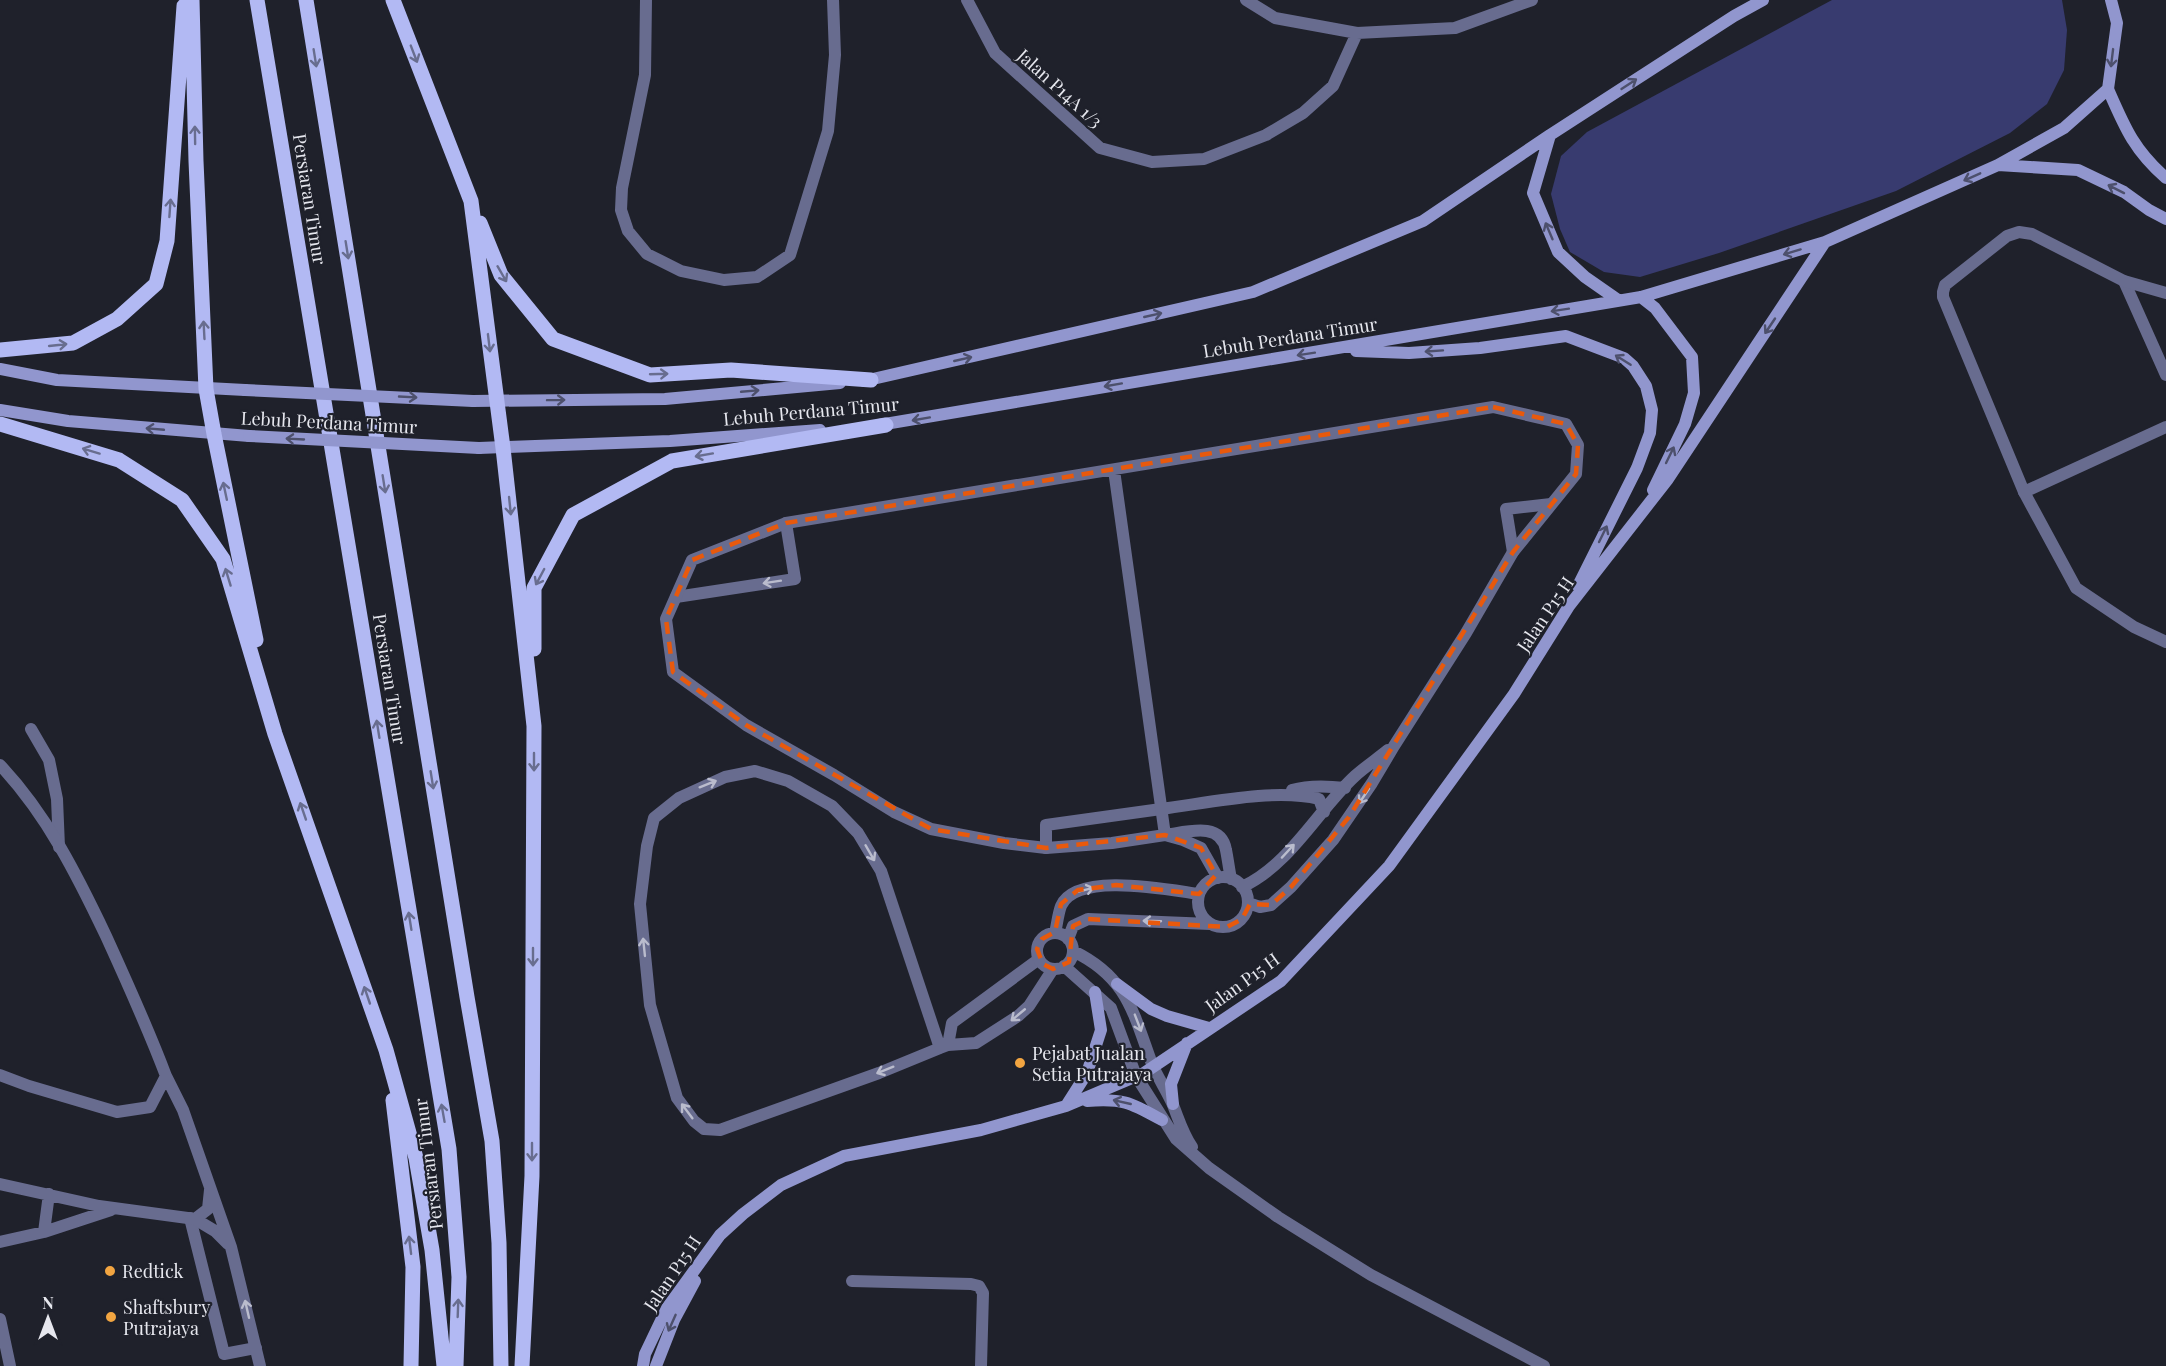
<svg xmlns="http://www.w3.org/2000/svg" width="2166" height="1366" font-family="'Playfair Display',serif">
<style>
.green{fill:#383b6f}
.lines{fill:none;stroke-linecap:round;stroke-linejoin:round}
.lane{stroke:#686c8f;stroke-width:12}
.street{stroke:#686c8f;stroke-width:12}
.secondary{stroke:#9196ce;stroke-width:12}
.primary{stroke:#b2b9f3;stroke-width:15}
.secondary-bridge{stroke:#9196ce;stroke-width:12}
.oneway{stroke:#686d8f}
.oneway2{stroke:#4d506c}
.oneway3{stroke:#babccd}
.marked{fill:none;stroke:#e8590c;stroke-width:4.5;stroke-dasharray:12 8;stroke-linejoin:round}
.poi-dot{fill:#f2a541;stroke:#1f212b;stroke-width:2}
.labels{text-anchor:middle;dominant-baseline:central;stroke-width:4.5;stroke-linejoin:round;paint-order:stroke}
.street-label{font-size:18px;fill:#e6e7ee;stroke:#1f212b}
.poi-label{font-size:18px;fill:#e6e7ee;stroke:#1f212b;text-anchor:start}
</style>
<rect width="100%" height="100%" fill="#1f212b"/>
<path class="green" d="M 1832,0 L 2062,0 L 2067,30 L 2064,70 L 2047,104 L 2010,133 L 1896,191 L 1719,253 L 1640,277 L 1604,272 L 1570,252 L 1560,229 L 1551,194 L 1561,156 L 1587,132 Z"/>
<g class="lines">
<path class="lane" d="M 2124,281 L 2166,375
M 2024,492 L 2166,427
M 1513,552 L 1506,509 L 1551,504
M 676,597 L 795,579 L 786,523
M 31,729 L 49,760 L 57,799 L 59,847
M 1046,848 L 1046,825 L 1161,809
M 1039,959 L 952,1023 L 948,1045 L 976,1043 L 1018,1016 L 1029,1006 L 1053,969
M 940,1048 L 881,871 L 858,833 L 832,806 L 788,781 L 755,771 L 725,777 L 679,798 L 654,818 L 647,846 L 640,904 L 650,1005 L 677,1098 L 694,1121 L 704,1129 L 720,1130 L 879,1073 L 940,1048 L 948,1045
M 190,1218 L 224,1354 L 256,1348"/>
<path class="street" d="M 646,0 L 645,75 L 622,188 L 621,210 L 628,231 L 647,254 L 681,271 L 724,280 L 757,277 L 790,255 L 828,131 L 835,55 L 833,0
M 967,0 L 995,53 L 1100,148 L 1152,162 L 1204,159 L 1266,135 L 1303,113 L 1333,86 L 1357,33
M 1246,0 L 1275,18 L 1357,33 L 1455,28 L 1532,0
M 2166,293 L 2124,281 L 2032,234 L 2019,232 L 2007,236 L 1945,285 L 1943,292 L 1943,297 L 2024,492 L 2076,588 L 2134,627 L 2166,642
M 1114,470 L 1165,835 C 1187,832 1221,821 1226,850 C 1228,860 1229,869 1231,879
M 0,765 C 47,815 77,875 106,936 C 127,982 148,1028 166,1076 L 150,1107 L 117,1112 L 29,1086 L 0,1075
M 1292,790 C 1309,785 1328,786 1345,788
M 1161,809 C 1208,803 1274,788 1319,799 L 1324,812
M1198 902a25 25 0 1 1 50 0a25 25 0 1 1-50 0Z
M 1218,878 L 1201,848 L 1183,840 L 1165,835 L 1112,843 L 1046,848 L 1004,843 L 931,829 L 894,812 L 834,775 L 746,725 L 673,672 L 666,619 L 692,560 L 786,523 L 1493,407 L 1566,424 L 1578,445 L 1576,474 L 1513,552 L 1466,633 L 1394,746 L 1372,783 L 1333,840 L 1291,887 L 1271,905 L 1260,907 L 1248,903
M 1242,887 C 1289,866 1318,810 1355,776 C 1365,767 1377,759 1388,750
M 1055,933 C 1057,925 1058,914 1061,906 C 1076,871 1169,890 1199,894
M1037 951a18 18 0 1 1 36 0a18 18 0 1 1-36 0Z
M 1068,939 L 1073,926 L 1088,919 L 1210,924
M 1073,951 C 1127,977 1133,1012 1152,1064 C 1158,1078 1167,1091 1173,1105 C 1179,1120 1183,1134 1192,1147
M 1064,966 L 1111,1008 L 1136,1076 L 1176,1139 L 1209,1168 L 1278,1217 L 1371,1275 L 1544,1366
M 166,1076 L 183,1110 L 231,1247 L 260,1366
M 0,1184 L 99,1206 L 195,1219 L 215,1231 L 228,1244
M 195,1219 L 208,1209 L 210,1190
M 44,1232 L 49,1194
M 0,1242 L 44,1232 L 111,1210
M 852,1281 L 971,1284 L 979,1286 L 983,1293 L 981,1366
M 0,1319 L 10,1366"/>
<path class="secondary" d="M 2108,89 C 2125,128 2134,150 2166,178
M 1998,165 L 2078,170 L 2124,192 L 2149,210 L 2166,219
M 1641,297 L 1655,308 L 1692,357 L 1694,393 L 1685,424 L 1653,490
M 1618,300 L 1585,277 L 1558,252 L 1533,193 L 1550,135 L 1734,16 L 1763,0
M 1356,351 L 1409,353 L 1480,348 L 1566,336 L 1624,358 L 1633,366 L 1646,386 L 1652,410 L 1650,433 L 1637,468 L 1578,586
M 0,369 L 57,380 L 245,390
M 864,381 L 1253,292 L 1423,221 L 1550,135
M 473,401 L 665,399 L 840,383
M 0,410 L 68,421 L 249,436
M 879,425 L 1641,297 L 1825,242 L 1998,165 L 2064,128 L 2108,89 L 2117,23 L 2111,0
M 479,448 L 670,441 L 820,430
M 1117,984 L 1151,1009 L 1167,1016 L 1209,1028
M 1087,1101 C 1124,1098 1131,1103 1162,1120
M 1173,1104 L 1171,1084 L 1187,1043
M 1066,1106 L 1087,1073 L 1101,1030 L 1095,992
M 643,1366 L 645,1354 L 667,1308 L 720,1235 L 743,1214 L 781,1185 L 844,1156 L 981,1130 L 1066,1106 L 1144,1073 L 1281,981 L 1389,866 L 1514,694 L 1569,606 L 1668,479 L 1825,242
M 656,1366 L 674,1320 L 695,1281"/>
<path class="primary" d="M 192,0 L 196,161 L 206,389 L 214,434 L 256,640
M 257,0 L 449,1149 L 459,1277 L 456,1366
M 306,0 L 467,997 L 492,1141 L 499,1243 L 501,1366
M 393,0 L 471,201 L 503,448 L 534,726 L 532,1176 L 522,1366
M 480,223 L 501,275 L 553,339 L 650,375 L 731,370 L 871,380
M 0,350 L 73,343 L 117,319 L 156,284 L 167,241 L 184,6
M 0,424 L 119,460 L 182,500 L 223,559 L 275,734 L 386,1050 L 416,1158 L 432,1250 L 444,1366
M 534,649 L 534,588 L 573,515 L 672,461 L 886,425
M 393,1100 L 413,1267 L 411,1366"/>
<path class="secondary-bridge" d="M 245,390 L 473,401
M 249,436 L 479,448"/>
</g>
<defs><path id="oneway-shaft" d="M-6 0H5M1.5-3L5.5 0L1.5 3" fill="none" stroke-width="1.6" stroke-linecap="round" stroke-linejoin="round" transform="scale(1.5)"/></defs>
<g class="oneway">
<use href="#oneway-shaft" transform="translate(414 54) rotate(69)"/>
<use href="#oneway-shaft" transform="translate(315 58) rotate(81)"/>
<use href="#oneway-shaft" transform="translate(195 135) rotate(-91)"/>
<use href="#oneway-shaft" transform="translate(170 208) rotate(-86)"/>
<use href="#oneway-shaft" transform="translate(347 250) rotate(81)"/>
<use href="#oneway-shaft" transform="translate(502 274) rotate(60)"/>
<use href="#oneway-shaft" transform="translate(204 330) rotate(-93)"/>
<use href="#oneway-shaft" transform="translate(489 343) rotate(83)"/>
<use href="#oneway-shaft" transform="translate(58 345) rotate(-6)"/>
<use href="#oneway-shaft" transform="translate(659 374) rotate(-2)"/>
<use href="#oneway-shaft" transform="translate(91 451) rotate(-163)"/>
<use href="#oneway-shaft" transform="translate(704 455) rotate(170)"/>
<use href="#oneway-shaft" transform="translate(384 484) rotate(81)"/>
<use href="#oneway-shaft" transform="translate(225 491) rotate(-102)"/>
<use href="#oneway-shaft" transform="translate(510 506) rotate(84)"/>
<use href="#oneway-shaft" transform="translate(228 577) rotate(-107)"/>
<use href="#oneway-shaft" transform="translate(540 577) rotate(118)"/>
<use href="#oneway-shaft" transform="translate(378 729) rotate(-99)"/>
<use href="#oneway-shaft" transform="translate(534 762) rotate(90)"/>
<use href="#oneway-shaft" transform="translate(432 780) rotate(81)"/>
<use href="#oneway-shaft" transform="translate(303 811) rotate(-109)"/>
<use href="#oneway-shaft" transform="translate(410 921) rotate(-99)"/>
<use href="#oneway-shaft" transform="translate(533 957) rotate(90)"/>
<use href="#oneway-shaft" transform="translate(367 995) rotate(-109)"/>
<use href="#oneway-shaft" transform="translate(443 1113) rotate(-100)"/>
<use href="#oneway-shaft" transform="translate(532 1152) rotate(90)"/>
<use href="#oneway-shaft" transform="translate(410 1245) rotate(-97)"/>
<use href="#oneway-shaft" transform="translate(458 1308) rotate(-88)"/>
</g>
<g class="oneway2">
<use href="#oneway-shaft" transform="translate(2112 58) rotate(97)"/>
<use href="#oneway-shaft" transform="translate(1629 84) rotate(-33)"/>
<use href="#oneway-shaft" transform="translate(1972 177) rotate(156)"/>
<use href="#oneway-shaft" transform="translate(2116 189) rotate(-153)"/>
<use href="#oneway-shaft" transform="translate(1549 231) rotate(-113)"/>
<use href="#oneway-shaft" transform="translate(1792 252) rotate(163)"/>
<use href="#oneway-shaft" transform="translate(1560 310) rotate(171)"/>
<use href="#oneway-shaft" transform="translate(1153 315) rotate(-13)"/>
<use href="#oneway-shaft" transform="translate(1770 326) rotate(124)"/>
<use href="#oneway-shaft" transform="translate(1434 351) rotate(176)"/>
<use href="#oneway-shaft" transform="translate(1306 354) rotate(171)"/>
<use href="#oneway-shaft" transform="translate(963 359) rotate(-13)"/>
<use href="#oneway-shaft" transform="translate(1623 360) rotate(-148)"/>
<use href="#oneway-shaft" transform="translate(1113 385) rotate(170)"/>
<use href="#oneway-shaft" transform="translate(750 391) rotate(-5)"/>
<use href="#oneway-shaft" transform="translate(408 397) rotate(3)"/>
<use href="#oneway-shaft" transform="translate(556 400) rotate(-1)"/>
<use href="#oneway-shaft" transform="translate(921 419) rotate(170)"/>
<use href="#oneway-shaft" transform="translate(155 429) rotate(-175)"/>
<use href="#oneway-shaft" transform="translate(295 439) rotate(-177)"/>
<use href="#oneway-shaft" transform="translate(1670 455) rotate(-64)"/>
<use href="#oneway-shaft" transform="translate(1603 534) rotate(-64)"/>
<use href="#oneway-shaft" transform="translate(1122 1102) rotate(-167)"/>
<use href="#oneway-shaft" transform="translate(672 1323) rotate(114)"/>
</g>
<g class="oneway3">
<use href="#oneway-shaft" transform="translate(772 582) rotate(171)"/>
<use href="#oneway-shaft" transform="translate(708 784) rotate(-22)"/>
<use href="#oneway-shaft" transform="translate(1364 796) rotate(124)"/>
<use href="#oneway-shaft" transform="translate(1288 851) rotate(-47)"/>
<use href="#oneway-shaft" transform="translate(870 853) rotate(60)"/>
<use href="#oneway-shaft" transform="translate(1085 890) rotate(-14)"/>
<use href="#oneway-shaft" transform="translate(1152 921) rotate(-178)"/>
<use href="#oneway-shaft" transform="translate(644 947) rotate(-96)"/>
<use href="#oneway-shaft" transform="translate(1018 1015) rotate(140)"/>
<use href="#oneway-shaft" transform="translate(1138 1023) rotate(69)"/>
<use href="#oneway-shaft" transform="translate(885 1070) rotate(158)"/>
<use href="#oneway-shaft" transform="translate(687 1111) rotate(-127)"/>
<use href="#oneway-shaft" transform="translate(247 1309) rotate(-103)"/>
</g>
<path class="marked" d="M 1493,407 L 1566,424 L 1578,445 L 1576,474 L 1513,552 L 1349,817 L 1291,887 L 1271,905 L 1250,904 L 1242,919 L 1227,927 L 1088,919 L 1073,926 L 1069,962 L 1053,969 L 1043,964 L 1037,949 L 1042,939 L 1055,932 L 1061,904 L 1078,890 L 1116,885 L 1199,894 L 1216,875 L 1201,848 L 1165,835 L 1046,848 L 931,829 L 746,725 L 673,672 L 666,619 L 692,560 L 786,523 Z"/>
<g class="poi-dot">
<circle cx="1020" cy="1063" r="6"/>
<circle cx="110" cy="1271" r="6"/>
<circle cx="111" cy="1317" r="6"/>
</g>
<g class="labels">
<g class="street-label">
<text transform="translate(1060 88) rotate(42)">Jalan P14A 1/3</text>
<text transform="translate(310 199) rotate(81)">Persiaran Timur</text>
<text transform="translate(1290 337) rotate(-9)">Lebuh Perdana Timur</text>
<text transform="translate(811 411) rotate(-5)">Lebuh Perdana Timur</text>
<text transform="translate(329 422) rotate(3)">Lebuh Perdana Timur</text>
<text transform="translate(1545 614) rotate(-56)">Jalan P15 H</text>
<text transform="translate(390 679) rotate(81)">Persiaran Timur</text>
<text transform="translate(1242 982) rotate(-36)">Jalan P15 H</text>
<text transform="translate(428 1164) rotate(-97)">Persiaran Timur</text>
<text transform="translate(672 1273) rotate(-56)">Jalan P15 H</text>
</g>
<g class="poi-label">
<text x="1032" y="1053">Pejabat Jualan<tspan x="1032" dy="21">Setia Putrajaya</tspan></text>
<text x="122" y="1271">Redtick</text>
<text x="123" y="1307">Shaftsbury<tspan x="123" dy="21">Putrajaya</tspan></text>
</g>
</g>
<g transform="translate(48 1318)" stroke="#1f212b" stroke-width="4.5" paint-order="stroke">
<path d="M0-4.5L10 22L0 15L-10 22Z" fill="#e6e7ee"/>
<text y="-9" font-size="16" font-weight="bold" text-anchor="middle" fill="#e6e7ee">N</text>
</g>
</svg>
